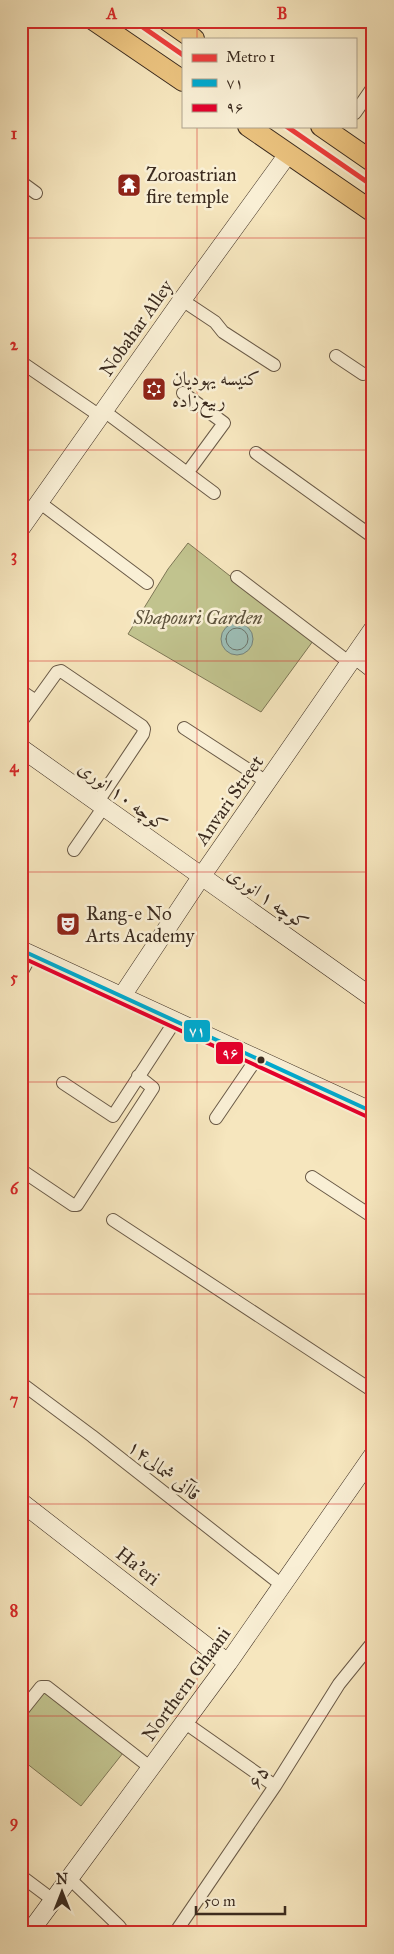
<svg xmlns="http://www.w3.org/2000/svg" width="394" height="1954" font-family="'IM FELL Great Primer',Amiri,serif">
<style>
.green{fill:#c1c38e;stroke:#7e7756}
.water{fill:#9dbeb6;stroke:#76837a}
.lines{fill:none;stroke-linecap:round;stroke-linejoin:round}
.shore{stroke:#6c746a;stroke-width:1}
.street-casing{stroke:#6a5a47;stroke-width:14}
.secondary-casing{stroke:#3b2b1f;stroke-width:19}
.primary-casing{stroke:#3b2b1f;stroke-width:22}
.street{stroke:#f9efd5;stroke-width:12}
.secondary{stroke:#f9efd5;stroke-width:18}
.primary{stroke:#ebc37f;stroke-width:20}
.bus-1-casing{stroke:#f9efd5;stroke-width:8}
.bus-2-casing{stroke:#f9efd5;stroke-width:8}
.bus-1{stroke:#00a9ce;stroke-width:4}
.bus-2{stroke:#e4002b;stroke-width:4}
.metro-1-casing{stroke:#f9efd5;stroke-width:9}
.metro-1{stroke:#ee3c3c;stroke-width:5}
.grid{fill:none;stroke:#d62828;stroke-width:1;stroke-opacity:0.55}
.bus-dot{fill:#3b2b1f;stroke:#f9efd5;stroke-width:2}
.labels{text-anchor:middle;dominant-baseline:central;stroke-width:5;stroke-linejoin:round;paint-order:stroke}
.poi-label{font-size:19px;fill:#3b2b1f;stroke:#f9efd5;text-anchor:start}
.street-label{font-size:19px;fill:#3b2b1f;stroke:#f9efd5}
.park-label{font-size:19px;font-style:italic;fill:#5c513b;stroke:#f9efd5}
.line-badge{stroke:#f9efd5;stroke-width:2}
.badge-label{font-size:14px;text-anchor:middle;font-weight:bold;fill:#fff}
.neatline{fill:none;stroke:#d62828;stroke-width:2}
.grid-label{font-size:16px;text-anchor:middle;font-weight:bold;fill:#d62828}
</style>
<rect width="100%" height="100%" fill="#f6e6be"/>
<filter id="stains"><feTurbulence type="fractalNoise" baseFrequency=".004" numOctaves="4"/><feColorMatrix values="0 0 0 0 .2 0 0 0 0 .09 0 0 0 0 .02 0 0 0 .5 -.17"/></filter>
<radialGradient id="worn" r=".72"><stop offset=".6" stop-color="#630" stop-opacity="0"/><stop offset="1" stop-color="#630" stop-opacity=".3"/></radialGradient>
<path class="green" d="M 188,543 L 313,641 L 261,712 L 128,634 L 168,569 Z
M 45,1692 L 123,1753 L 81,1806 L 21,1759 L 21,1717 L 41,1693 Z"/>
<path class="water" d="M221 639a16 16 0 1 1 32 0a16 16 0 1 1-32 0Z"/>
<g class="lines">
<path class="shore" d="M226 639a11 11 0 1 1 22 0a11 11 0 1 1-22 0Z"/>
<g class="street-casing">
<path id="street" d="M 355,113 L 373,87
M 21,182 L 36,193
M 182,300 L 215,322 L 223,332 L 274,365
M 336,356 L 363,374
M 21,362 L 100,416
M 183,393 L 224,423 L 188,472
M 104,411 L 214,493
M 256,453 L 373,537
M 39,502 L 147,583
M 237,577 L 350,663
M 21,691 L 36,701
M 21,722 L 57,672 L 61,671 L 142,726 L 144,729 L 143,734 L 97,803
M 184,728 L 267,782
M 74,850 L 103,808
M 21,973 L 31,955
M 63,1083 L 113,1116 L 175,1021
M 216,1118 L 257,1058
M 21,1170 L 73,1205 L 77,1205 L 153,1088 L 138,1076
M 312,1177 L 373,1217
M 113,1220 L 373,1391
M 21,1383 L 92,1436 L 283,1586
M 21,1712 L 41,1687 L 47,1687 L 151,1768
M 184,1722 L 275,1786
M 21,1876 L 53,1900
M 69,1878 L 119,1926 L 124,1933
M 175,1933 L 275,1786 L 339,1684 L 373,1642"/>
</g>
<g class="secondary-casing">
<path id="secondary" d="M 21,528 L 182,300 L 288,154
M 355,655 L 373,669
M 21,748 L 373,998
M 21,950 L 373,1112
M 122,996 L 201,877 L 373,629
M 21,1502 L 228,1663
M 29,1933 L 228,1663 L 373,1455"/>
</g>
<g class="primary-casing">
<path id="primary" d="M 95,21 L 183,81
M 168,21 L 194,39
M 248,126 L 373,212
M 321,126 L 373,162"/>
</g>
<use href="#street" class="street"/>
<use href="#secondary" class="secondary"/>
<use href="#primary" class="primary"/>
<g class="bus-1-casing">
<path id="bus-1" d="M 21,950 L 373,1112"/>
</g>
<g class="bus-2-casing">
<path id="bus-2" d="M 21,957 L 370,1118"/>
</g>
<use href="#bus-1" class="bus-1"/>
<use href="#bus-2" class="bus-2"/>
<g class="metro-1-casing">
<path id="metro-1" d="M 134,21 L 183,55
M 286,126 L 373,186"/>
</g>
<use href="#metro-1" class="metro-1"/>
</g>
<path class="grid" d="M 197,21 L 197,39M 197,126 L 197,1933M 21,238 L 373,238M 21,450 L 373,450M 21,661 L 373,661M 21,872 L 373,872M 21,1082 L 373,1082M 21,1294 L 373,1294M 21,1504 L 373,1504M 21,1716 L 373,1716"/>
<defs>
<g id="temple-square" transform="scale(1.25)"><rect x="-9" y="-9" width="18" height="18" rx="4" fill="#8f2418" stroke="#f9efd5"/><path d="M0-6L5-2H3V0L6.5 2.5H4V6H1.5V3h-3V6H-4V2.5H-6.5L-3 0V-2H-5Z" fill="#fff"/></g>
<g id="synagogue-square" transform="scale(1.25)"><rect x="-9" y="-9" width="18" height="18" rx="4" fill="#8f2418" stroke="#f9efd5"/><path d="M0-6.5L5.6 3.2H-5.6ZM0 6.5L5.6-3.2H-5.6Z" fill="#fff"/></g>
<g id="theatre-square" transform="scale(1.25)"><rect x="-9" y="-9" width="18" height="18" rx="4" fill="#8f2418" stroke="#f9efd5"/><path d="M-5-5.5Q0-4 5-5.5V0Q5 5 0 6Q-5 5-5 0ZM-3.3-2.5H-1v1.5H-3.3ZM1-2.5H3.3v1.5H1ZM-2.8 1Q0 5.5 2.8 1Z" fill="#fff"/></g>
</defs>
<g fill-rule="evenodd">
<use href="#temple-square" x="129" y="185"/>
<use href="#synagogue-square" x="154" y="389"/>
<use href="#theatre-square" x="68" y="924"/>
</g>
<circle class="bus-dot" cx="261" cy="1060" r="4.5"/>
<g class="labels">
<g class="poi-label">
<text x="146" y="174">Zoroastrian<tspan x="146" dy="22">fire temple</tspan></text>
<text x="172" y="378">کنیسه یهودیان<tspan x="172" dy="22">ربیع‌زاده</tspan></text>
<text x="86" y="913">Rang-e No<tspan x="86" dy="22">Arts Academy</tspan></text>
</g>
<g class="street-label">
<text transform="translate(136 328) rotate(-55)">Nobahar Alley</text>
<text transform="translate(123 796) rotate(36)">کوچه ۱۰ انوری</text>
<text transform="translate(229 800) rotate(-55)">Anvari Street</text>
<text transform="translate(268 898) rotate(35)">کوچه ۱ انوری</text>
<text transform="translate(164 1470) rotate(38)">قاآنی شمالی۱۴</text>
<text transform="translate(138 1566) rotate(38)">Ha'eri</text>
<text transform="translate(186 1684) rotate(-54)">Northern Ghaani</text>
<text transform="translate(258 1777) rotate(-57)">۶۵</text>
</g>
<g class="park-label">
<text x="198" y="617">Shapouri Garden</text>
</g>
</g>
<g class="line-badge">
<rect x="183" y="1019" width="28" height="24" rx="5" fill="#00a9ce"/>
<rect x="215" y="1041" width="29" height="24" rx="5" fill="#e4002b"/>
</g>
<g class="badge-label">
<text x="197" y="1036">۷۱</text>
<text x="230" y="1058">۹۶</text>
</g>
<rect width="394" height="1954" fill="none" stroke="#f6e6be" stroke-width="55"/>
<rect x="182" y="38" width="175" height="90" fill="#f9efd5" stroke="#ada18c"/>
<rect x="192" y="54" width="25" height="8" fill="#ee3c3c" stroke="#ada18c"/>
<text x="226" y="62" font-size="15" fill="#3b2b1f">Metro 1</text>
<rect x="192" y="79" width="25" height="8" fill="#00a9ce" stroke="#ada18c"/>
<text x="226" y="88" font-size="15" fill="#3b2b1f">۷۱</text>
<rect x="192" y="104" width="25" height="8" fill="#e4002b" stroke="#ada18c"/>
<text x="226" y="112" font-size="15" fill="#3b2b1f">۹۶</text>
<g transform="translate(62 1892)" stroke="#f9efd5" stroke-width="4" paint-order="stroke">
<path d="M0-4L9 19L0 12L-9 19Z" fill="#3b2b1f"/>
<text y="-8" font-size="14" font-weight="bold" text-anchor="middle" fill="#3b2b1f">N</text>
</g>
<path d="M196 1906v8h89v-8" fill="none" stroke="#3b2b1f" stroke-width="2.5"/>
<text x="204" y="1906" font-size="15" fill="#3b2b1f" stroke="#f9efd5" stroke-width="4" paint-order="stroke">50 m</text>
<rect x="28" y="28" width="338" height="1898" class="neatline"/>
<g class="grid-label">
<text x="112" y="19">A</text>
<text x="282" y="19">B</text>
<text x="14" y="139">1</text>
<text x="14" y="350">2</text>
<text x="14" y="561">3</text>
<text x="14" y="772">4</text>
<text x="14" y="983">5</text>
<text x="14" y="1194">6</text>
<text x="14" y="1405">7</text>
<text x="14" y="1616">8</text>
<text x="14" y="1827">9</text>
</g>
<rect width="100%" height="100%" filter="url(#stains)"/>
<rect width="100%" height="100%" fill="url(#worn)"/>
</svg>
